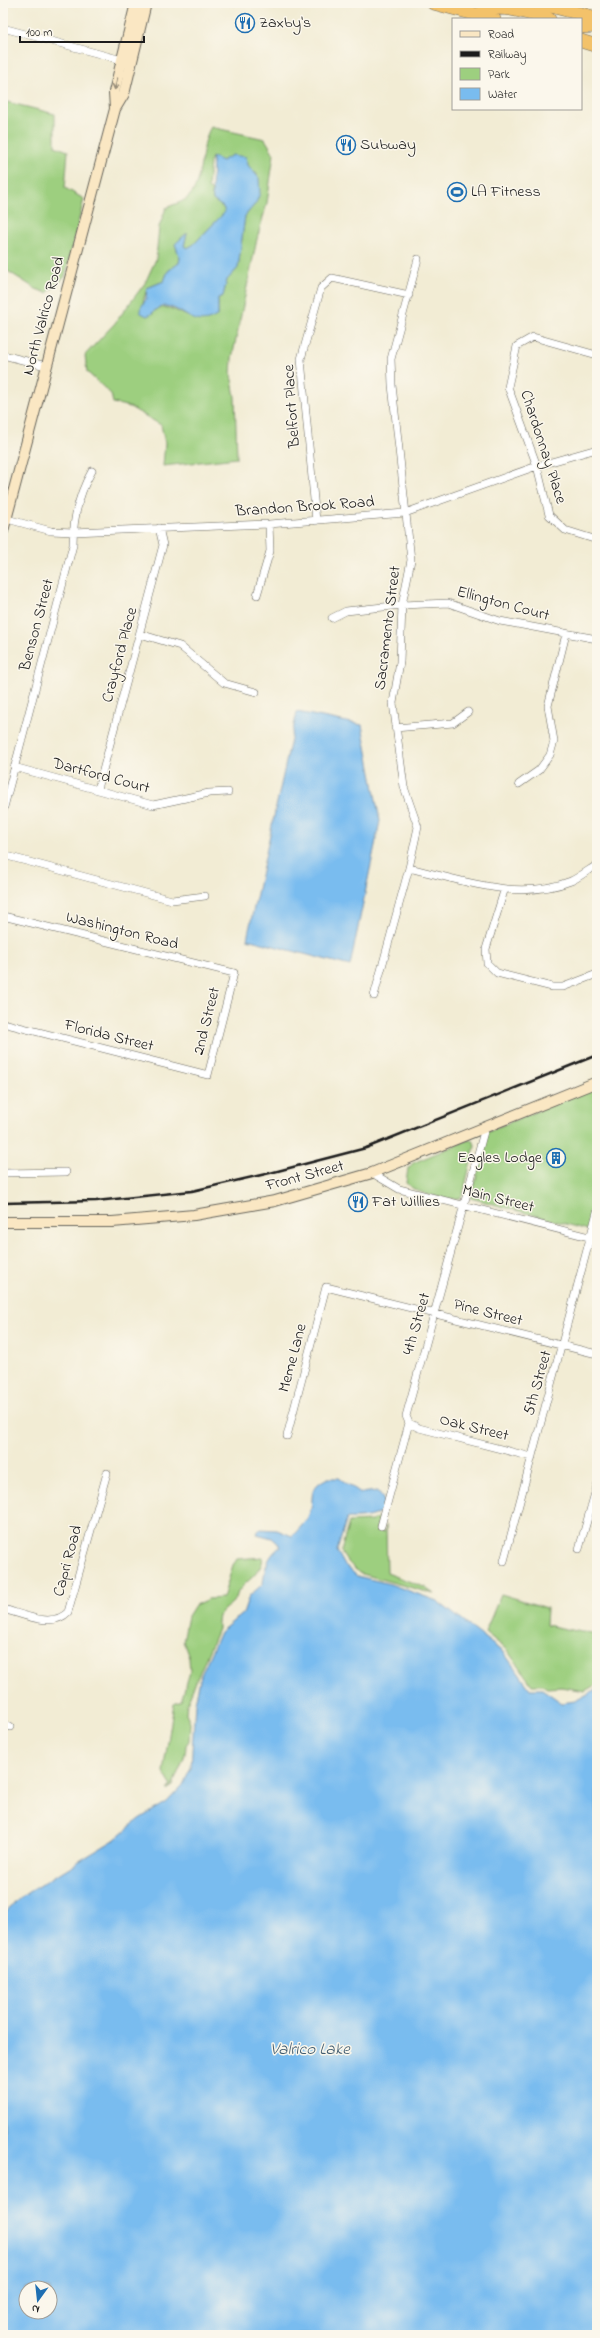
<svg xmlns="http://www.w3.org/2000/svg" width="600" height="2338" font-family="'Indie Flower',sans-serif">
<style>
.green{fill:#9dcf7f;stroke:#5c764e;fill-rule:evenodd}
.water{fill:#79bcef;stroke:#4a6c86;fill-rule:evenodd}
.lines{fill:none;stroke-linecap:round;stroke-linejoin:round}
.street-casing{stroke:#67655c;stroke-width:8}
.secondary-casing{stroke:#67655c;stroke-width:12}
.highway-casing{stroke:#67655c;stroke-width:14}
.street{stroke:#fff;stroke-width:7}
.secondary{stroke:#fae7c3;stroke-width:10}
.highway{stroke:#f3c26a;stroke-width:13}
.rail{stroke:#1c1c1c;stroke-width:2.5}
.oneway{stroke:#968c78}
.labels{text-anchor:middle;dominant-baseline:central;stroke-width:3;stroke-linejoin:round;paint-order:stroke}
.poi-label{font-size:16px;fill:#1c1c1c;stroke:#fbf7ec;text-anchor:start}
.street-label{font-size:16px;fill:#1c1c1c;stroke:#fbf7ec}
.water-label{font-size:17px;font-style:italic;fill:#415c70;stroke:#fbf7ec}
</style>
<rect width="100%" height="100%" fill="#fbf7ec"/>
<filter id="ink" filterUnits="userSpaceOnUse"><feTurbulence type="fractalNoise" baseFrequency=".025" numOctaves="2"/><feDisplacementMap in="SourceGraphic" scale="8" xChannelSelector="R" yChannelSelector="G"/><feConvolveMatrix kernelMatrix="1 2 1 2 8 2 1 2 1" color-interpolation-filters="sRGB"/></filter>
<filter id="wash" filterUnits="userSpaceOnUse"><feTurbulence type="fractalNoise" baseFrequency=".012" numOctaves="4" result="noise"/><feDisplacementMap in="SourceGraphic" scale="16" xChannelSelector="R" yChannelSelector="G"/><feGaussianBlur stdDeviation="0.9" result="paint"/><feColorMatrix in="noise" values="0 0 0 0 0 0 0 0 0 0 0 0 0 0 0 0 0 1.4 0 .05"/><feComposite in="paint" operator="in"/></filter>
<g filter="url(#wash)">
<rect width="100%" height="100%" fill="#f2ecd4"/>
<path class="green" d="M 3,101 L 55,114 L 55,146 L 68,151 L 65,188 L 84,199 L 65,277 L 47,293 L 36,289 L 3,268 Z
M 211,127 L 265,139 L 274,154 L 267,203 L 257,239 L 232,358 L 231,374 L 235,397 L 237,458 L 163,466 L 165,443 L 161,425 L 130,407 L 113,403 L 111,394 L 87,372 L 85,355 L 115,323 L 145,283 L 156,259 L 159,227 L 166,208 C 172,205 180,203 186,199 C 204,187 199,145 211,127 ZM 212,157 L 221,161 L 229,158 L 247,160 L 249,168 L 257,174 L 256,203 L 245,216 L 238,268 L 227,280 L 223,296 L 218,298 L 218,315 C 192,334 169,292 152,314 L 143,302 L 147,288 L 164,281 L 168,271 L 179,263 L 180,258 L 175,244 L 187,233 L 184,246 L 187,248 L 193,245 L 225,212 L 223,207 L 213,200 L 211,190 L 208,188 L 210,162 Z
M 597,1087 L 597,1196 L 588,1230 L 471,1198 L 488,1131 Z
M 468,1140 L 473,1140 L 475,1145 L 463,1194 L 460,1198 C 447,1201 416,1194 406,1183 L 408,1168 L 413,1163 Z
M 379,1517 L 376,1530 L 384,1532 L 386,1525 L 387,1573 L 424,1587 L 434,1594 L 359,1573 L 347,1561 L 341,1551 L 349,1522 L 372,1521 Z
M 263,1557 C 262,1574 247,1579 238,1592 C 237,1595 236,1599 234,1601 C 223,1612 217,1610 218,1629 L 187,1703 L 186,1713 L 190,1722 L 189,1741 L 186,1745 C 186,1760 177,1771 173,1786 L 167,1790 L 171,1785 L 163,1772 L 174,1704 L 181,1701 L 190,1672 L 189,1658 L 183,1641 L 188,1616 L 195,1605 L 208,1599 L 223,1598 L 233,1565 L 237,1559 Z
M 501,1594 L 547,1608 L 546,1625 L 597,1635 L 597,1684 L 585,1691 L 561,1687 L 547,1688 L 542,1685 L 532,1685 L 507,1650 L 485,1632 Z"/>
<path class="water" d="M 232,155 L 246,157 L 247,164 L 259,178 L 260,193 L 256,203 L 245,216 L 238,268 L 227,280 L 223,296 L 218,298 L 218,315 C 195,331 185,309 166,306 C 157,305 154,314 147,316 L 141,313 L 140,309 L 146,299 L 147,288 L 164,281 L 168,271 L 179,263 L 180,258 L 175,244 L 187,233 L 184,246 L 187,248 L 193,245 L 225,212 L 223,207 L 213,200 C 211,188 214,165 212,159 L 213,157 L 222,161 Z
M 297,712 L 362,725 L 380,821 L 350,966 L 247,939 Z
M 328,1478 L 339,1478 L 361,1493 L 378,1491 C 398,1516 364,1519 347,1518 L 337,1551 L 344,1564 L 357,1576 L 390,1584 L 437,1601 L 504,1653 L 530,1689 L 542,1689 L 562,1703 L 575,1701 L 597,1689 L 597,2335 L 3,2335 L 3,1914 L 22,1896 L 114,1840 L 139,1819 L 167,1802 L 183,1785 L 191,1768 L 195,1703 L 201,1675 L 220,1632 L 243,1613 L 249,1596 L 263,1584 C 265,1567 267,1557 281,1546 L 272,1538 L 257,1534 L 259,1529 L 277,1530 L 292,1536 C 298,1530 304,1524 308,1517 C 317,1499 304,1489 328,1478 ZM 26,2288 L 50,2288 L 50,2312 L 26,2312 Z"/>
</g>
<g filter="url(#ink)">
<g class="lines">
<g class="street-casing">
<path id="street" d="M 3,28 L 122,60
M 3,355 L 46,366
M 597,355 L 533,337 L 517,346 L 508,387 L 537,466 L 549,515 L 565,530 L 597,540
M 7,519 L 51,531 L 73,532 L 269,524 L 405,513 L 537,466 L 597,449
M 316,521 L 301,359 L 321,288 L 332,278 L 409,295
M 257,595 L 270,551 L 269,524
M 332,618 L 346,611 L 402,605 L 448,603 L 500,621 L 597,639
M 140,634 L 180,646 L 224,683 L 256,692
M 395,728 L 453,723 L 468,712
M 14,767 L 153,805 L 209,793 L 228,792
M 519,784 L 539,770 L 550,755 L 554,741 L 548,706 L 566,634
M 98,789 L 163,545 L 159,528
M 3,811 L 73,545 C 73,519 79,493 92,471
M 3,851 L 7,856 L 172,900 L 205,896
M 409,868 C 462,880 517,902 571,881 C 580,877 588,870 597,865
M 504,891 L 486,949 L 487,963 L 497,973 L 552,987 L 563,987 L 597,974
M 3,916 L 234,973 L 208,1075 L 3,1023
M 374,996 L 409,868 L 418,827 L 404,787 L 393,703 L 400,662 L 402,605 L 411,560 L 392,385 L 391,359 L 418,259
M 3,1173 L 66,1172
M 372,1173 L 399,1189 L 597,1239
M 409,1423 L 419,1428 L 532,1457
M 287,1436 L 326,1287 L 597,1354
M 381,1526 L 409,1423 L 406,1416 L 485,1128
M 579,1549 L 597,1486
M 504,1561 L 597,1212
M 3,1609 C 23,1614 52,1629 68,1612 L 107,1473
M 3,1725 L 10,1727"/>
</g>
<g class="secondary-casing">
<path id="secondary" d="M 115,109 L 124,94 L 146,3
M 3,531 L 115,109 L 114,92 L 136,3
M 3,1222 L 112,1222 L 194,1215 L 275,1201 L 372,1173 L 597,1082"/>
</g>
<g class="highway-casing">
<path id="highway" d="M 433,3 L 494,19
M 539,3 L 597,18
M 479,15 C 495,0 529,14 549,19
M 581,27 L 597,26
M 581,41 L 597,46"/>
</g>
<use href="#street" class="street"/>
<use href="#secondary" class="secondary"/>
<use href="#highway" class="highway"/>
<path class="rail" d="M 3,1203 L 96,1201 L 192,1191 L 270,1173 L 366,1148 L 597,1055"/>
</g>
<defs><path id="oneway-shaft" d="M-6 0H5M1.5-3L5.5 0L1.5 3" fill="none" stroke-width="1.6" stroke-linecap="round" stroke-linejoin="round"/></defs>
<use class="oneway" href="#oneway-shaft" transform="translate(116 84) rotate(104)"/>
</g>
<defs>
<g id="restaurant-ring" transform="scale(1)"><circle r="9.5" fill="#fbf7ec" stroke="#1f6fb2" stroke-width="1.5"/><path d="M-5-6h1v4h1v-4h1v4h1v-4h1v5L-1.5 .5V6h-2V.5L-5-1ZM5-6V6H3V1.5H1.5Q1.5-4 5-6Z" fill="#1f6fb2"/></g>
<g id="stadium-ring" transform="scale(1)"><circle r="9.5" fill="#fbf7ec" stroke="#1f6fb2" stroke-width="1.5"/><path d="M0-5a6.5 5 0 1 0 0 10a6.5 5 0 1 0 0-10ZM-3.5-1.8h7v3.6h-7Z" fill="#1f6fb2"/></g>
<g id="building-ring" transform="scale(1)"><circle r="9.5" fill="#fbf7ec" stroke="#1f6fb2" stroke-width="1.5"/><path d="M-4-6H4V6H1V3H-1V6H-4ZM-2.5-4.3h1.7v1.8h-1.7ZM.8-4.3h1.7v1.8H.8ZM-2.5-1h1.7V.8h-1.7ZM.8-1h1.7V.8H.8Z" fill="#1f6fb2"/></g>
</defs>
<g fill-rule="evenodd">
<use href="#restaurant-ring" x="245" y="23"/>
<use href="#restaurant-ring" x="346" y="145"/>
<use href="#stadium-ring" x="457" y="192"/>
<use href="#building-ring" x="556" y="1158"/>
<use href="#restaurant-ring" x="358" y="1202"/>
</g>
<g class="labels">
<g class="poi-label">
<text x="259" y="23">Zaxby's</text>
<text x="360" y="145">Subway</text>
<text x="471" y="192">LA Fitness</text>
<text x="542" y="1158" text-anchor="end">Eagles Lodge</text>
<text x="372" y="1202">Fat Willies</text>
</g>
<g class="street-label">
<text transform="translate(44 316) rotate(-75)">North Valrico Road</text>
<text transform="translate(292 406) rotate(-94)">Belfort Place</text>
<text transform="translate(543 447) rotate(72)">Chardonnay Place</text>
<text transform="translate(305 507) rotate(-4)">Brandon Brook Road</text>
<text transform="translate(503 604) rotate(15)">Ellington Court</text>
<text transform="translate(37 625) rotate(-75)">Benson Street</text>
<text transform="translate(388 628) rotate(-83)">Sacramento Street</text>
<text transform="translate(120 655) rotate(-75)">Crayford Place</text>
<text transform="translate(101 776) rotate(15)">Dartford Court</text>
<text transform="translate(122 931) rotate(14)">Washington Road</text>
<text transform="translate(207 1021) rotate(-76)">2nd Street</text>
<text transform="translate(109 1036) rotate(14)">Florida Street</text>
<text transform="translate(305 1176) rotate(-15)">Front Street</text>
<text transform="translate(498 1199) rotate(14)">Main Street</text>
<text transform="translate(488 1313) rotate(14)">Pine Street</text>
<text transform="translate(417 1324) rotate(-74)">4th Street</text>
<text transform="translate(293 1358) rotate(-75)">Meme Lane</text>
<text transform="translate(538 1383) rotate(-74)">5th Street</text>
<text transform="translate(474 1428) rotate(14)">Oak Street</text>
<text transform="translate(68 1561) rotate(-75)">Capri Road</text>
</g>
<g class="water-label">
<text x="310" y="2049">Valrico Lake</text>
</g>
</g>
<rect width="600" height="2338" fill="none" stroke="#fbf7ec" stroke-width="16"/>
<rect x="452" y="18" width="130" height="92" fill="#fbf7ec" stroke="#a29f99"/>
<rect x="460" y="31" width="20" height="6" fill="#fae7c3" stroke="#a29f99"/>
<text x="488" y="38" font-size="12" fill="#1c1c1c">Road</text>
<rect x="460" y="51" width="20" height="6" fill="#1c1c1c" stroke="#a29f99"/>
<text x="488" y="58" font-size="12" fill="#1c1c1c">Railway</text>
<rect x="460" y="68" width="20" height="12" fill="#9dcf7f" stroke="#a29f99"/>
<text x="488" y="78" font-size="12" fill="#1c1c1c">Park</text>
<rect x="460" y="88" width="20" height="12" fill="#79bcef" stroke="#a29f99"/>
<text x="488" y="98" font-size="12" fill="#1c1c1c">Water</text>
<g transform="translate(38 2300) rotate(195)"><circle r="19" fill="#fbf7ec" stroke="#a29f99"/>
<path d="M0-3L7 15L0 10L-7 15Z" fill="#1f6fb2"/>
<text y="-6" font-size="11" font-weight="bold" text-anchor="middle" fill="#1c1c1c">N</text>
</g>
<path d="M20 36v6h124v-6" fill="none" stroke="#1c1c1c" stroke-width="2"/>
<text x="26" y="36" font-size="12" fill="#1c1c1c" stroke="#fbf7ec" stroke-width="3" paint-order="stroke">100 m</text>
</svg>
